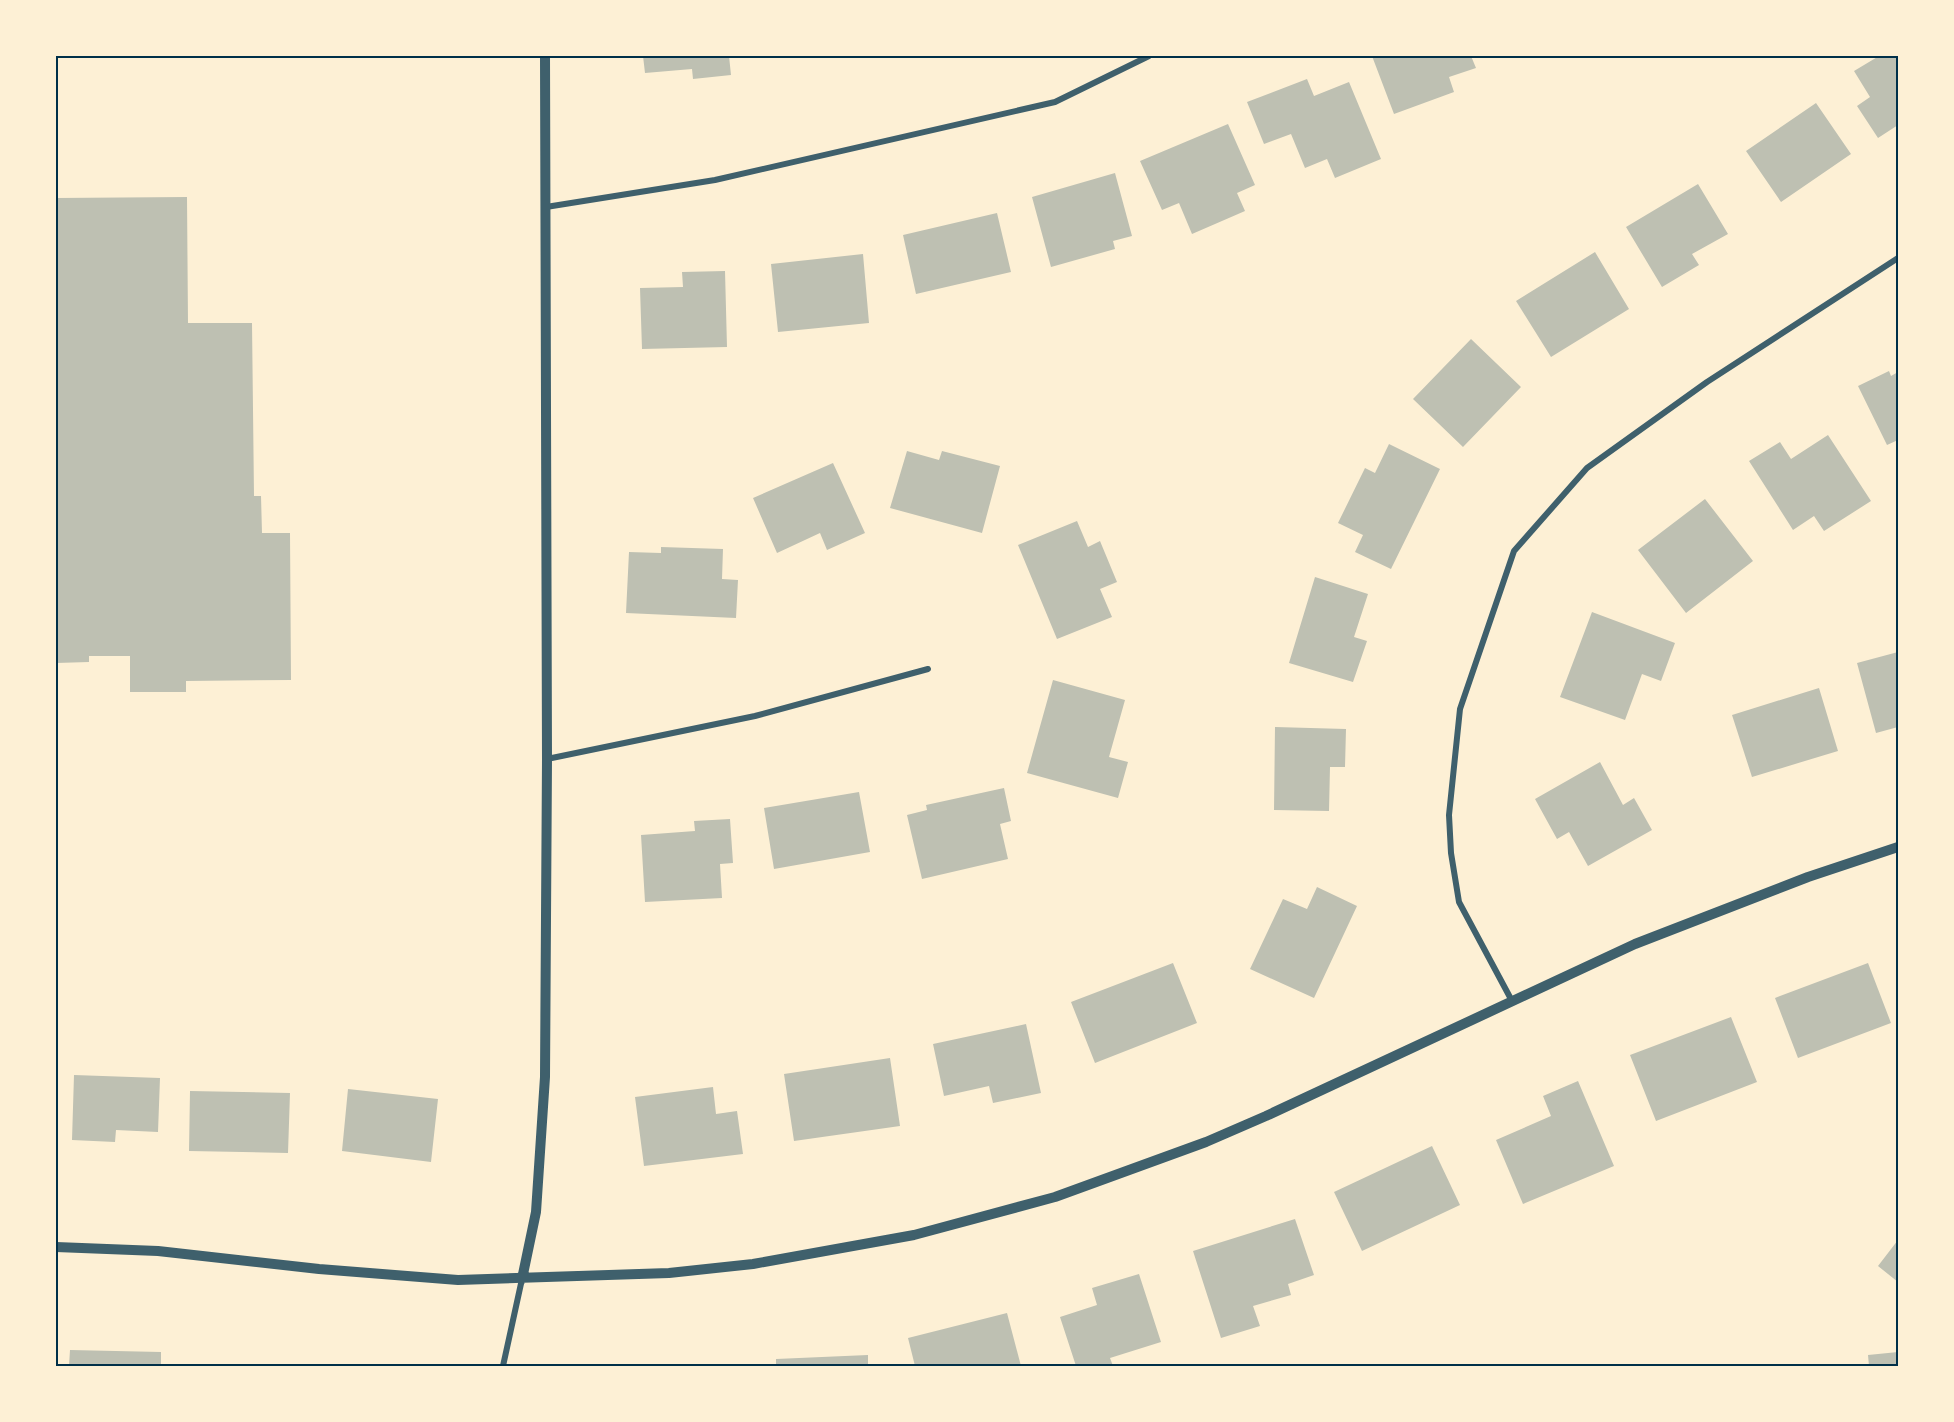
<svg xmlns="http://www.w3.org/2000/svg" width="1954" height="1422" font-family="Lora,serif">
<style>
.building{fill:#bec0b2}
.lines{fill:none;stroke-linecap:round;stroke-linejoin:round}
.minor{stroke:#3f606c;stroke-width:6}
.tertiary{stroke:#3f606c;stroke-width:10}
.neatline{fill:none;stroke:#003049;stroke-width:2}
</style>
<rect width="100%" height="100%" fill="#fdf0d5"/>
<path class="building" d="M 643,56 L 729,56 L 731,75 L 693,79 L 692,69 L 645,73 Z
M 1372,56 L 1471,56 L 1476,68 L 1449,77 L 1454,92 L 1394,114 Z
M 1879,56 L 1898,56 L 1898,125 L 1878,138 L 1857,106 L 1870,97 L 1854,71 Z
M 1307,79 L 1314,96 L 1349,82 L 1381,159 L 1335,178 L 1327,159 L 1305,168 L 1291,134 L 1264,144 L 1247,102 Z
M 1816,103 L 1851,154 L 1781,202 L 1746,151 Z
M 1228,124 L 1255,185 L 1237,193 L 1245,211 L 1192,234 L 1179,203 L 1162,210 L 1140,161 Z
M 1115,173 L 1132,236 L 1113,241 L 1115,249 L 1051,267 L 1032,197 Z
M 1698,184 L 1728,234 L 1692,254 L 1699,265 L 1662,287 L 1626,227 Z
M 187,197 L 188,323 L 252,323 L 254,496 L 261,496 L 262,533 L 290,533 L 291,680 L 186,681 L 186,692 L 130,692 L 130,656 L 89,656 L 89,662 L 56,663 L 56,198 Z
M 997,213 L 1011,272 L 916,294 L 903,235 Z
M 1595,252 L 1629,309 L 1551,357 L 1516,301 Z
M 863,254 L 869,323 L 778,332 L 771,264 Z
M 725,271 L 727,347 L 642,349 L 640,288 L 683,287 L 682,272 Z
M 1471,339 L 1521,387 L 1463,447 L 1413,399 Z
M 1889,371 L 1891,376 L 1898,372 L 1898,440 L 1887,445 L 1858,386 Z
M 1828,435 L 1871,501 L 1824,531 L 1814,516 L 1793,530 L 1749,461 L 1780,442 L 1791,459 Z
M 1389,444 L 1440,469 L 1391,569 L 1355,552 L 1363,535 L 1338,523 L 1365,468 L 1375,473 Z
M 907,451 L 939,460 L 942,451 L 1000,466 L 982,533 L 890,508 Z
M 833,463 L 865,533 L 827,550 L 820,533 L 777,553 L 753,498 Z
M 1705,499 L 1753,561 L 1686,613 L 1638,550 Z
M 1077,521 L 1088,547 L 1100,541 L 1117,582 L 1100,589 L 1112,617 L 1057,639 L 1018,545 Z
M 661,547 L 723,549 L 722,579 L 738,580 L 736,618 L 626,613 L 629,552 L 661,553 Z
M 1315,577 L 1368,594 L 1354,637 L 1367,641 L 1353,682 L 1289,663 Z
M 1592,612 L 1675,643 L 1661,681 L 1642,674 L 1625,720 L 1560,697 Z
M 1898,652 L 1898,727 L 1876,733 L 1857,663 Z
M 1053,680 L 1125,700 L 1109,757 L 1128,762 L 1118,798 L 1027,773 Z
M 1819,688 L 1838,751 L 1752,777 L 1732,715 Z
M 1275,727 L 1346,729 L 1345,767 L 1330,767 L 1329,811 L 1274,810 Z
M 1600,762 L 1623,805 L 1634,798 L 1652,830 L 1588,866 L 1569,832 L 1557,839 L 1535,799 Z
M 1004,788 L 1011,821 L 1000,824 L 1008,859 L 922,879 L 907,815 L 927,810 L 926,805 Z
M 859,792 L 870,852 L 774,869 L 764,808 Z
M 730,819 L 733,863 L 720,864 L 722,898 L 645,902 L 641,835 L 695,831 L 694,821 Z
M 1317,887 L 1357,906 L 1314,998 L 1250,969 L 1283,899 L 1307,909 Z
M 1173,963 L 1197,1023 L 1095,1063 L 1071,1002 Z
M 1868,963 L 1891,1023 L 1798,1058 L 1775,998 Z
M 1731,1017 L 1757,1082 L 1656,1121 L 1630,1055 Z
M 1026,1024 L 1041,1093 L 993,1103 L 989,1086 L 944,1096 L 933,1044 Z
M 890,1058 L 900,1126 L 794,1141 L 784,1074 Z
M 74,1075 L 160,1078 L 158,1132 L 116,1130 L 115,1142 L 72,1140 Z
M 1578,1081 L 1614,1166 L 1523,1204 L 1496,1140 L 1551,1116 L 1543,1096 Z
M 713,1087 L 716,1114 L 737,1111 L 743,1154 L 644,1166 L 635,1097 Z
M 348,1089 L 438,1099 L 431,1162 L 342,1151 Z
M 190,1091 L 290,1093 L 288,1153 L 189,1151 Z
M 1432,1146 L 1460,1205 L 1362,1251 L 1334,1192 Z
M 1295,1219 L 1314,1275 L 1288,1284 L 1291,1295 L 1253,1306 L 1260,1326 L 1221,1338 L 1193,1251 Z
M 1898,1240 L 1898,1282 L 1878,1266 Z
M 1139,1274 L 1161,1342 L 1110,1358 L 1113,1366 L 1076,1366 L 1060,1317 L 1097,1305 L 1092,1288 Z
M 1007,1313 L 1021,1366 L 915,1366 L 908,1338 Z
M 70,1350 L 161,1352 L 161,1366 L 69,1366 Z
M 1898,1352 L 1898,1366 L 1869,1366 L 1868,1355 Z
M 868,1355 L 868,1366 L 776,1366 L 776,1359 Z"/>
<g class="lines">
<path class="minor" d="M 546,207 L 715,180 L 1055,102 L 1149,56
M 547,759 L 755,716 L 928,669
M 1512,1001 L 1459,902 L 1451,853 L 1449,815 L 1460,709 L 1514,551 L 1587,468 L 1707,382 L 1898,258
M 503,1366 L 522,1279"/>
<path class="tertiary" d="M 56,1247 L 158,1251 L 319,1269 L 458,1280 L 669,1273 L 753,1264 L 914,1235 L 1055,1197 L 1206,1142 L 1266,1116 L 1635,944 L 1808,877 L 1898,847
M 522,1279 L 536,1212 L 545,1077 L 547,759 L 545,56"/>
</g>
<rect width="1954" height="1422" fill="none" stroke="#fdf0d5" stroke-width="114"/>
<rect x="57" y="57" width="1840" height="1308" class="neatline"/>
</svg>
